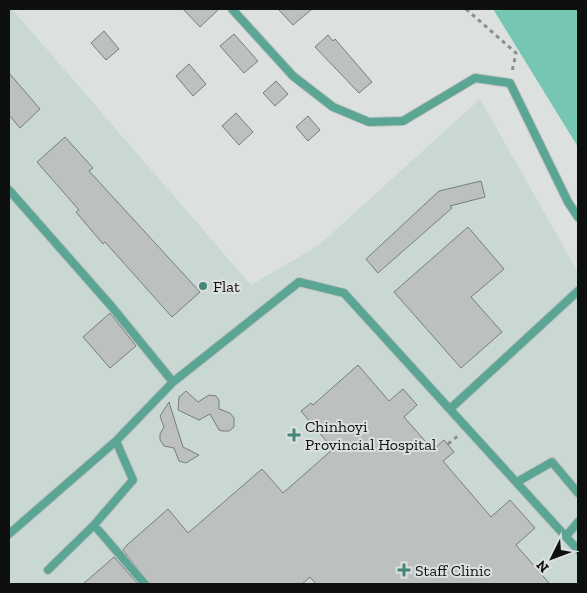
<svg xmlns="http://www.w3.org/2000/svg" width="587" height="593" font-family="'Zilla Slab',serif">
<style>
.built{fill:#cad8d3}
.green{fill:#75c6b3}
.building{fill:#bcc1c0;stroke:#787d7c}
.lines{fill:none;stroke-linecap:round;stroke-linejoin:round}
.service-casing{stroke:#bbbfbe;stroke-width:10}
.path{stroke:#8c8f8e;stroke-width:3;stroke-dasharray:4 4;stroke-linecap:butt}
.service{stroke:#5aa593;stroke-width:8}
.poi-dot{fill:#448677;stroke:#dce1df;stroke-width:2}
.labels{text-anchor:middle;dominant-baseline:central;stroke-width:4;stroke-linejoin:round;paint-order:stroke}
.poi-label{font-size:16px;fill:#0e0f0f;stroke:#dce1df;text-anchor:start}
</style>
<rect width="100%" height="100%" fill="#dce1df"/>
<path class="built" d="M 9,9 L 12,9 L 251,285 L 319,245 L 480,99 L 578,272 L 578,584 L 9,584 Z"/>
<path class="green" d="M 493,9 L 578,9 L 578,147 Z"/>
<path class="building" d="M 183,9 L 219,9 L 200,27 Z
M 278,9 L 312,9 L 293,25 Z
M 104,31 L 119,49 L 106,60 L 91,43 Z
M 234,34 L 258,61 L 244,73 L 220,46 Z
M 328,35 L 333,41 L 335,39 L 372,82 L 359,93 L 315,47 Z
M 189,64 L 206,84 L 193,96 L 176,76 Z
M 9,73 L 40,109 L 20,128 L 9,115 Z
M 276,81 L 288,94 L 275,106 L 263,93 Z
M 236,113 L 253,132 L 239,145 L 222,126 Z
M 308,116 L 320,130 L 308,141 L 296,127 Z
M 65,137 L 93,168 L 89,171 L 200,292 L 172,317 L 105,242 L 103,244 L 76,212 L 79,210 L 37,162 Z
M 481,181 L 485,197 L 450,206 L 452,208 L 378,273 L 366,259 L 439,191 Z
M 468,227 L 504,269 L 471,297 L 502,332 L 461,368 L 394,292 Z
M 110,313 L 136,346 L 110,368 L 83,337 Z
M 358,365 L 389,401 L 403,389 L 417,405 L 404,417 L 433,450 L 444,440 L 454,452 L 443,461 L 491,517 L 510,500 L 535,528 L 516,545 L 550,584 L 316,584 L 310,577 L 302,584 L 150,584 L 123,550 L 127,545 L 168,509 L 188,533 L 262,469 L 283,493 L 333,449 L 301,411 L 311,403 L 313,405 Z
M 186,391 L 198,402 L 209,395 L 216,396 L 219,400 L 219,409 L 230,413 L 234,418 L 234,427 L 229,431 L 223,431 L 219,430 L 210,414 L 199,420 L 178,410 L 179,397 Z
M 169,402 L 183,447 L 199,455 L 186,463 L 179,461 L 174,448 L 164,446 L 160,440 L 160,434 L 164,427 L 160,416 Z
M 114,557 L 138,584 L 83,584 Z"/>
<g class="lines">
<g class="service-casing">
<path id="service" d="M 232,9 L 293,76 L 333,107 L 369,122 L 403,121 L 475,78 L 510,83 L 568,202 L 578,217
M 9,190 L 112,307 L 173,382
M 450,409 L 578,291
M 517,482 L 552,462 L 578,493
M 94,525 L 145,584
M 9,534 L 116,441 L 173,382 L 299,282 L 344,293 L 578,550
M 567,535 L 578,522
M 48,570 L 94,525 L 133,480 L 116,441"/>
</g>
<path class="path" d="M 466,9 L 516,53 L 512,72
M 448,444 L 459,435"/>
<use href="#service" class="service"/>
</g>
<g class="poi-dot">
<circle cx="203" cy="286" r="5"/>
<path d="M291.5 427.5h5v5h5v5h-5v5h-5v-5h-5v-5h5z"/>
<path d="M401.5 562.5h5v5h5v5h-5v5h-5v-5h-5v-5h5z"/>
</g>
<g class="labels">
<g class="poi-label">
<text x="213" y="286">Flat</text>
<text x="305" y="426">Chinhoyi<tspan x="305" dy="18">Provincial Hospital</tspan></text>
<text x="415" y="570">Staff Clinic</text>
</g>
</g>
<rect width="587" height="593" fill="none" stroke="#0e0f0f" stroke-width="20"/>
<g transform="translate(552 558) rotate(228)" stroke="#dce1df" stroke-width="4" paint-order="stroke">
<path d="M0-4L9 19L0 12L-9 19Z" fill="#0e0f0f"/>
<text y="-8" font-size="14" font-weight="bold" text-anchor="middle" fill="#0e0f0f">N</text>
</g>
</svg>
